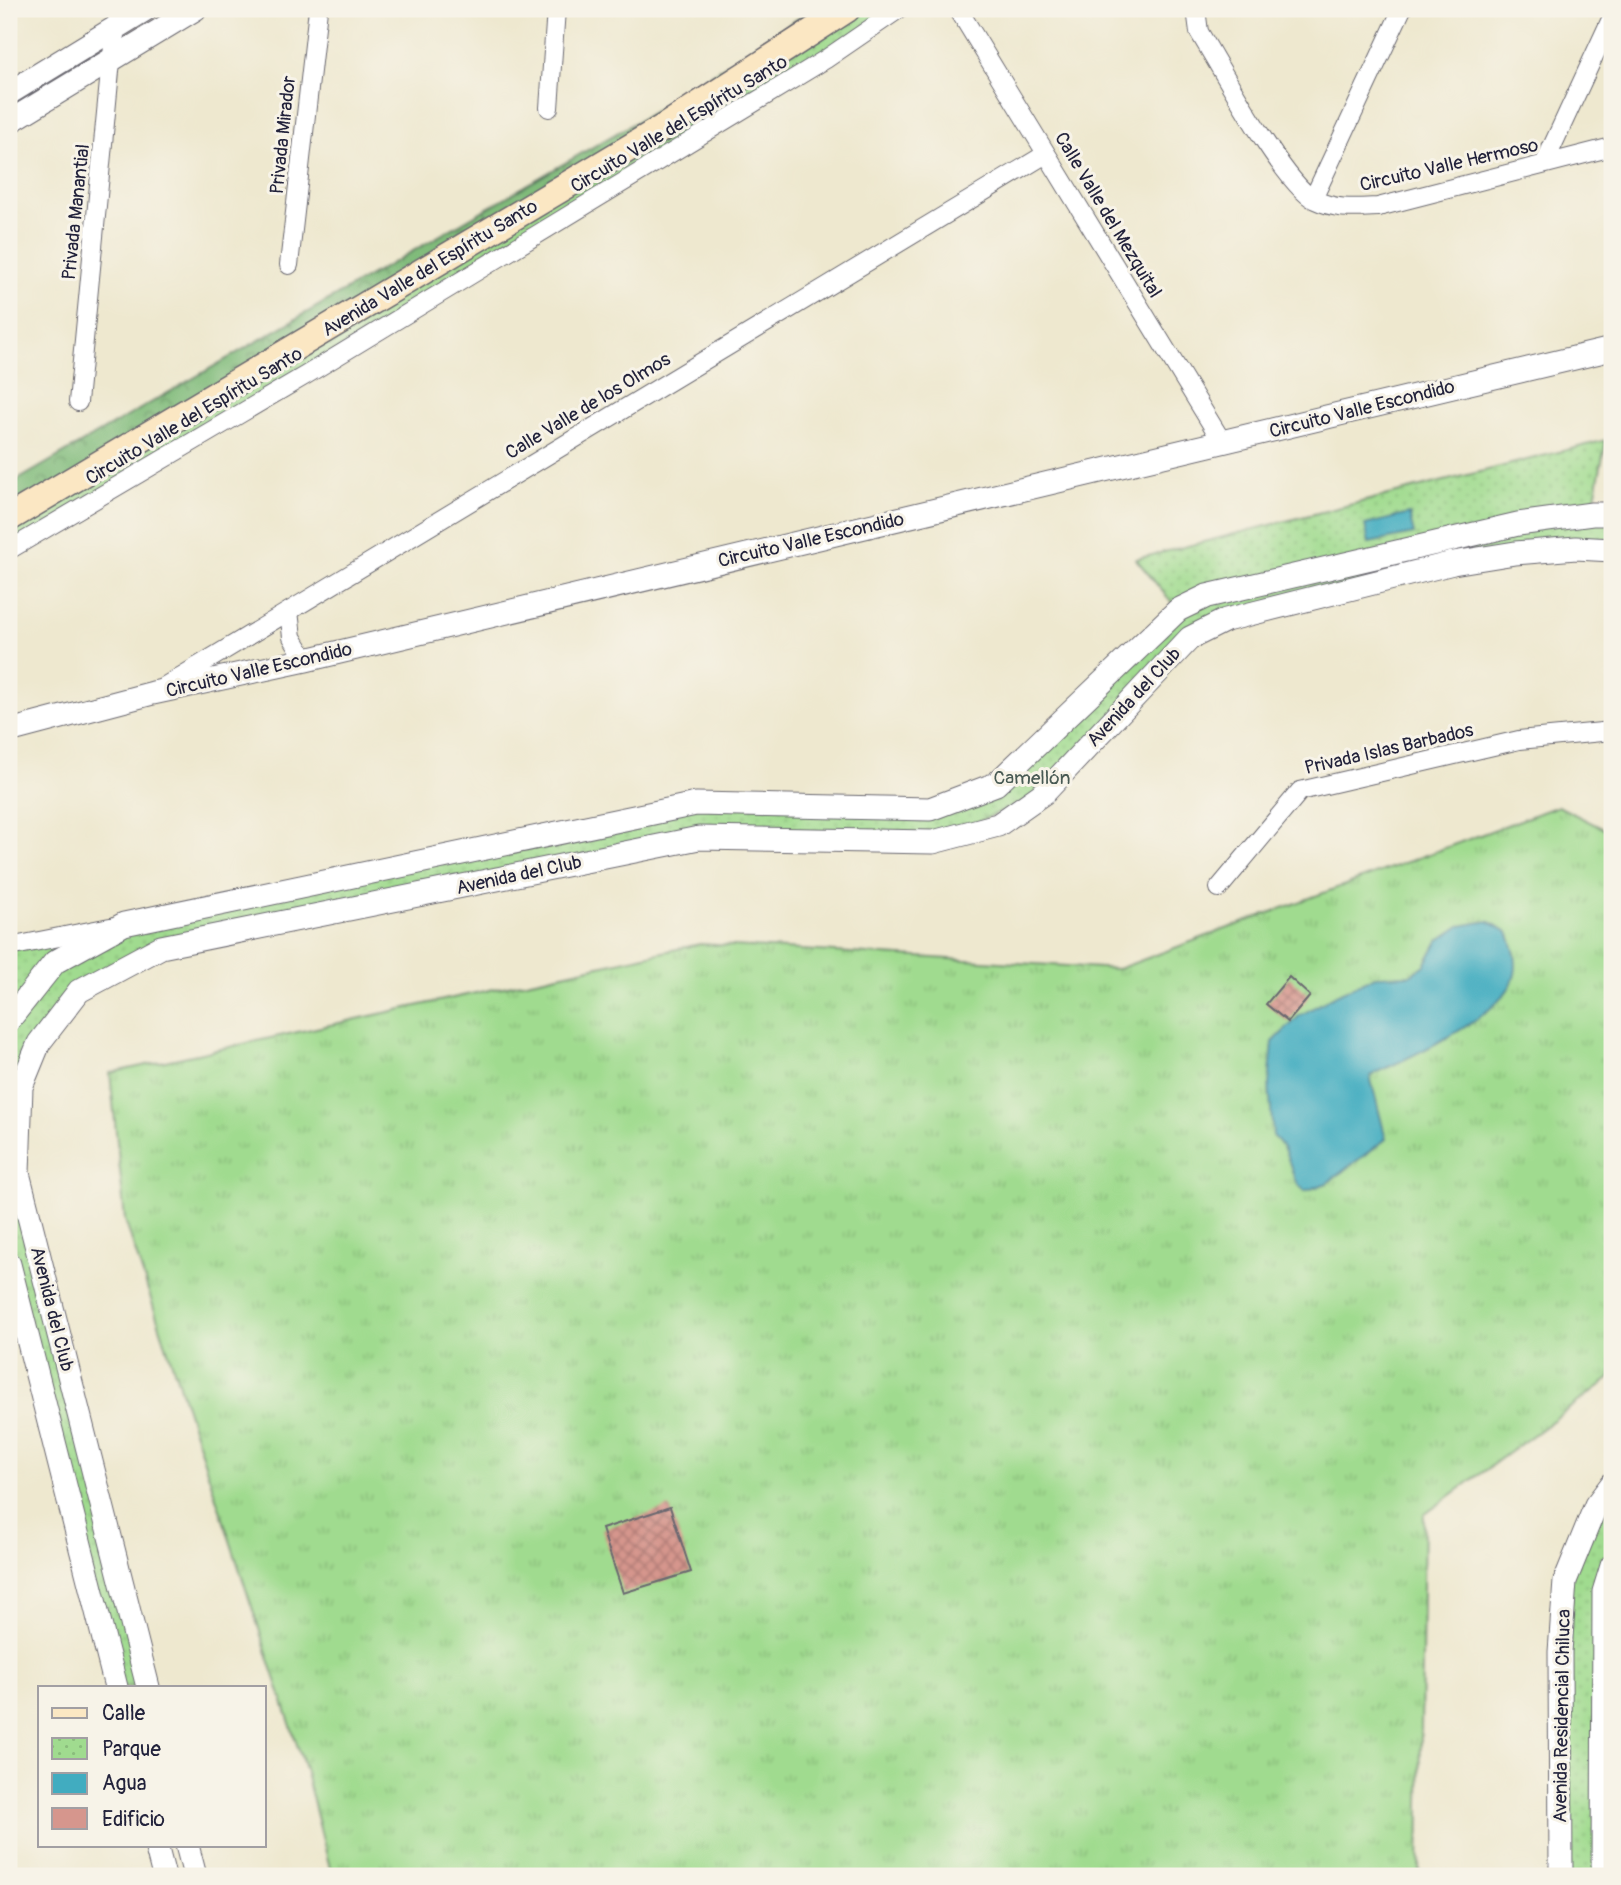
<svg xmlns="http://www.w3.org/2000/svg" width="1621" height="1885" font-family="Pangolin,sans-serif">
<style>
.grass{fill:url(#grass-tufts);stroke:#617e65;stroke-width:2}
.forest{fill:url(#forest-crowns);stroke:#516e5a;stroke-width:2}
.park{fill:url(#park-dots);stroke:#617e65;stroke-width:2}
.water{fill:#41acc0;stroke:#32677e;stroke-width:2}
.building{fill:url(#building-cross-hatch)}
.lines{fill:none;stroke-linecap:round;stroke-linejoin:round}
.minor-casing{stroke:#69676f;stroke-width:20}
.tertiary-casing{stroke:#69676f;stroke-width:25}
.secondary-casing{stroke:#69676f;stroke-width:29}
.minor{stroke:#fff;stroke-width:18}
.tertiary{stroke:#fff;stroke-width:23}
.secondary{stroke:#fbe7c3;stroke-width:26}
.labels{text-anchor:middle;dominant-baseline:central;stroke-width:6;stroke-linejoin:round;paint-order:stroke}
.street-label{font-size:19px;fill:#22223b;stroke:#f7f3e8}
.park-label{font-size:19px;fill:#485a54;stroke:#f7f3e8}
</style>
<defs>
<pattern id="grass-tufts" width="24" height="20" patternUnits="userSpaceOnUse" patternTransform="scale(1.75)"><rect width="24" height="20" fill="#a0db8f"/><path d="M3 7l-1-3M5 7V3M7 7l1-3M15 17l-1-3M17 17v-4M19 17l1-3" fill="none" stroke="#8abc7c"/></pattern>
<pattern id="forest-crowns" width="20" height="18" patternUnits="userSpaceOnUse" patternTransform="scale(1.75)"><rect width="20" height="18" fill="#80bb7a"/><path d="M2 6a3 3 0 1 1 6 0M12 15a3 3 0 1 1 6 0" fill="none" stroke="#689865"/></pattern>
<pattern id="park-dots" width="8" height="8" patternUnits="userSpaceOnUse" patternTransform="scale(1.75)"><rect width="8" height="8" fill="#a0db8f"/><path d="M2 2h.1M6 6h.1" fill="none" stroke="#8abc7c" stroke-width="1.8" stroke-linecap="round"/></pattern>
<pattern id="building-cross-hatch" width="8" height="8" patternUnits="userSpaceOnUse" patternTransform="scale(1.75)"><rect width="8" height="8" fill="#d6968d"/><path d="M0 0l8 8M0 8l8-8" fill="none" stroke="#ad7a74"/></pattern>
</defs>
<rect width="100%" height="100%" fill="#f7f3e8"/>
<filter id="ink" filterUnits="userSpaceOnUse"><feTurbulence type="fractalNoise" baseFrequency=".0143" numOctaves="2"/><feDisplacementMap in="SourceGraphic" scale="14" xChannelSelector="R" yChannelSelector="G"/><feConvolveMatrix kernelMatrix="1 2 1 2 8 2 1 2 1" color-interpolation-filters="sRGB"/></filter>
<filter id="wash" filterUnits="userSpaceOnUse"><feTurbulence type="fractalNoise" baseFrequency=".00686" numOctaves="4" result="noise"/><feDisplacementMap in="SourceGraphic" scale="28" xChannelSelector="R" yChannelSelector="G"/><feGaussianBlur stdDeviation="1.57" result="paint"/><feColorMatrix in="noise" values="0 0 0 0 0 0 0 0 0 0 0 0 0 0 0 0 0 1.4 0 .05"/><feComposite in="paint" operator="in"/></filter>
<g filter="url(#wash)">
<rect width="100%" height="100%" fill="#eee8cf"/>
<path class="grass" d="M 1558,806 L 1612,833 L 1612,1377 L 1424,1515 L 1419,1876 L 332,1876 L 305,1769 L 125,1220 L 110,1073 L 700,944 L 1118,969 Z"/>
<path class="forest" d="M 813,9 L 852,9 L 9,518 L 9,485 L 653,112 Z"/>
<path class="park" d="M 852,9 L 899,9 L 9,550 L 9,518 Z
M 1606,440 L 1592,513 L 1612,514 L 1612,550 L 1515,553 L 1190,638 L 1045,792 L 933,842 L 699,838 L 161,947 L 79,991 L 39,1043 L 18,1173 L 148,1687 L 116,1687 L 9,1264 L 9,947 L 696,804 L 930,809 L 996,784 L 1177,609 L 1136,559 Z
M 1612,1484 L 1603,1876 L 1561,1876 L 1565,1581 Z"/>
<path class="water" d="M 1409,514 L 1414,534 L 1369,543 L 1365,525 Z
M 1488,921 L 1508,932 C 1513,946 1518,959 1515,974 C 1506,1017 1406,1058 1370,1076 L 1386,1139 L 1327,1183 L 1305,1191 C 1287,1177 1294,1154 1273,1136 L 1269,1084 L 1273,1042 L 1299,1016 L 1336,995 L 1375,976 L 1410,975 L 1425,965 L 1438,941 L 1460,926 Z"/>
<g id="blocks">
<path class="building" d="M 1289,977 L 1310,996 L 1288,1022 L 1266,1004 Z
M 670,1507 L 691,1572 L 623,1593 L 602,1529 Z"/>
</g>
</g>
<g filter="url(#ink)">
<use href="#blocks" fill-opacity="0" stroke="#69676f" stroke-width="2"/>
<g class="lines">
<g class="minor-casing">
<path id="minor" d="M 958,9 L 1223,443
M 1196,9 L 1199,32 C 1220,66 1284,185 1315,200 C 1336,210 1355,208 1378,207 L 1612,147
M 549,108 L 556,9
M 1544,164 L 1612,17
M 1313,199 L 1402,9
M 289,265 L 318,9
M 78,402 L 111,61 L 119,9
M 9,550 L 306,375 L 826,59 L 899,9
M 289,611 L 292,637 L 306,660
M 165,686 L 1046,154
M 1219,888 L 1300,791 L 1519,740 L 1612,731
M 9,947 L 110,927"/>
</g>
<g class="tertiary-casing">
<path id="tertiary" d="M 9,93 L 146,9
M 9,122 L 195,9
M 9,731 L 153,693 L 306,660 L 1612,349
M 9,1020 L 55,962 L 124,924 L 696,804 L 930,809 L 996,784 L 1178,610 L 1207,596 L 1518,524 L 1592,514 L 1612,514
M 9,1264 L 116,1687
M 148,1687 L 18,1173 L 21,1087 L 39,1043 L 79,991 L 161,947 L 699,838 L 933,842 L 998,825 L 1045,792 L 1190,638 L 1226,620 L 1453,563 L 1515,553 L 1576,548 L 1612,550
M 156,1845 L 164,1876
M 187,1845 L 195,1876
M 1561,1876 L 1560,1652 L 1565,1581 L 1596,1505 L 1612,1484
M 1603,1876 L 1604,1592 L 1612,1566"/>
</g>
<g class="secondary-casing">
<path id="secondary" d="M 9,518 L 666,126 L 847,9"/>
</g>
<use href="#minor" class="minor"/>
<use href="#tertiary" class="tertiary"/>
<use href="#secondary" class="secondary"/>
</g>
</g>
<g class="labels">
<g class="street-label">
<text transform="translate(679 124) rotate(-31)">Circuito Valle del Espíritu Santo</text>
<text transform="translate(283 135) rotate(-84)">Privada Mirador</text>
<text transform="translate(1449 165) rotate(-13)">Circuito Valle Hermoso</text>
<text transform="translate(76 212) rotate(-84)">Privada Manantial</text>
<text transform="translate(1108 215) rotate(59)">Calle Valle del Mezquital</text>
<text transform="translate(430 268) rotate(-31)">Avenida Valle del Espíritu Santo</text>
<text transform="translate(588 406) rotate(-31)">Calle Valle de los Olmos</text>
<text transform="translate(1362 409) rotate(-14)">Circuito Valle Escondido</text>
<text transform="translate(194 416) rotate(-31)">Circuito Valle del Espíritu Santo</text>
<text transform="translate(811 540) rotate(-13)">Circuito Valle Escondido</text>
<text transform="translate(259 670) rotate(-13)">Circuito Valle Escondido</text>
<text transform="translate(1134 697) rotate(-47)">Avenida del Club</text>
<text transform="translate(1389 749) rotate(-13)">Privada Islas Barbados</text>
<text transform="translate(519 875) rotate(-12)">Avenida del Club</text>
<text transform="translate(52 1309) rotate(76)">Avenida del Club</text>
<text transform="translate(1562 1716) rotate(-89)">Avenida Residencial Chiluca</text>
</g>
<g class="park-label">
<text x="1032" y="778">Camellón</text>
</g>
</g>
<rect width="1621" height="1885" fill="none" stroke="#f7f3e8" stroke-width="35"/>
<rect x="38" y="1686" width="228" height="161" fill="#f7f3e8" stroke="#a29fa3" stroke-width="2"/>
<rect x="52" y="1708" width="35" height="10" fill="#fbe7c3" stroke="#a29fa3" stroke-width="2"/>
<text x="102" y="1720" font-size="21" fill="#22223b">Calle</text>
<rect x="52" y="1738" width="35" height="21" fill="url(#park-dots)" stroke="#a29fa3" stroke-width="2"/>
<text x="102" y="1756" font-size="21" fill="#22223b">Parque</text>
<rect x="52" y="1773" width="35" height="21" fill="#41acc0" stroke="#a29fa3" stroke-width="2"/>
<text x="102" y="1790" font-size="21" fill="#22223b">Agua</text>
<rect x="52" y="1808" width="35" height="21" fill="#d6968d" stroke="#a29fa3" stroke-width="2"/>
<text x="102" y="1826" font-size="21" fill="#22223b">Edificio</text>
</svg>
